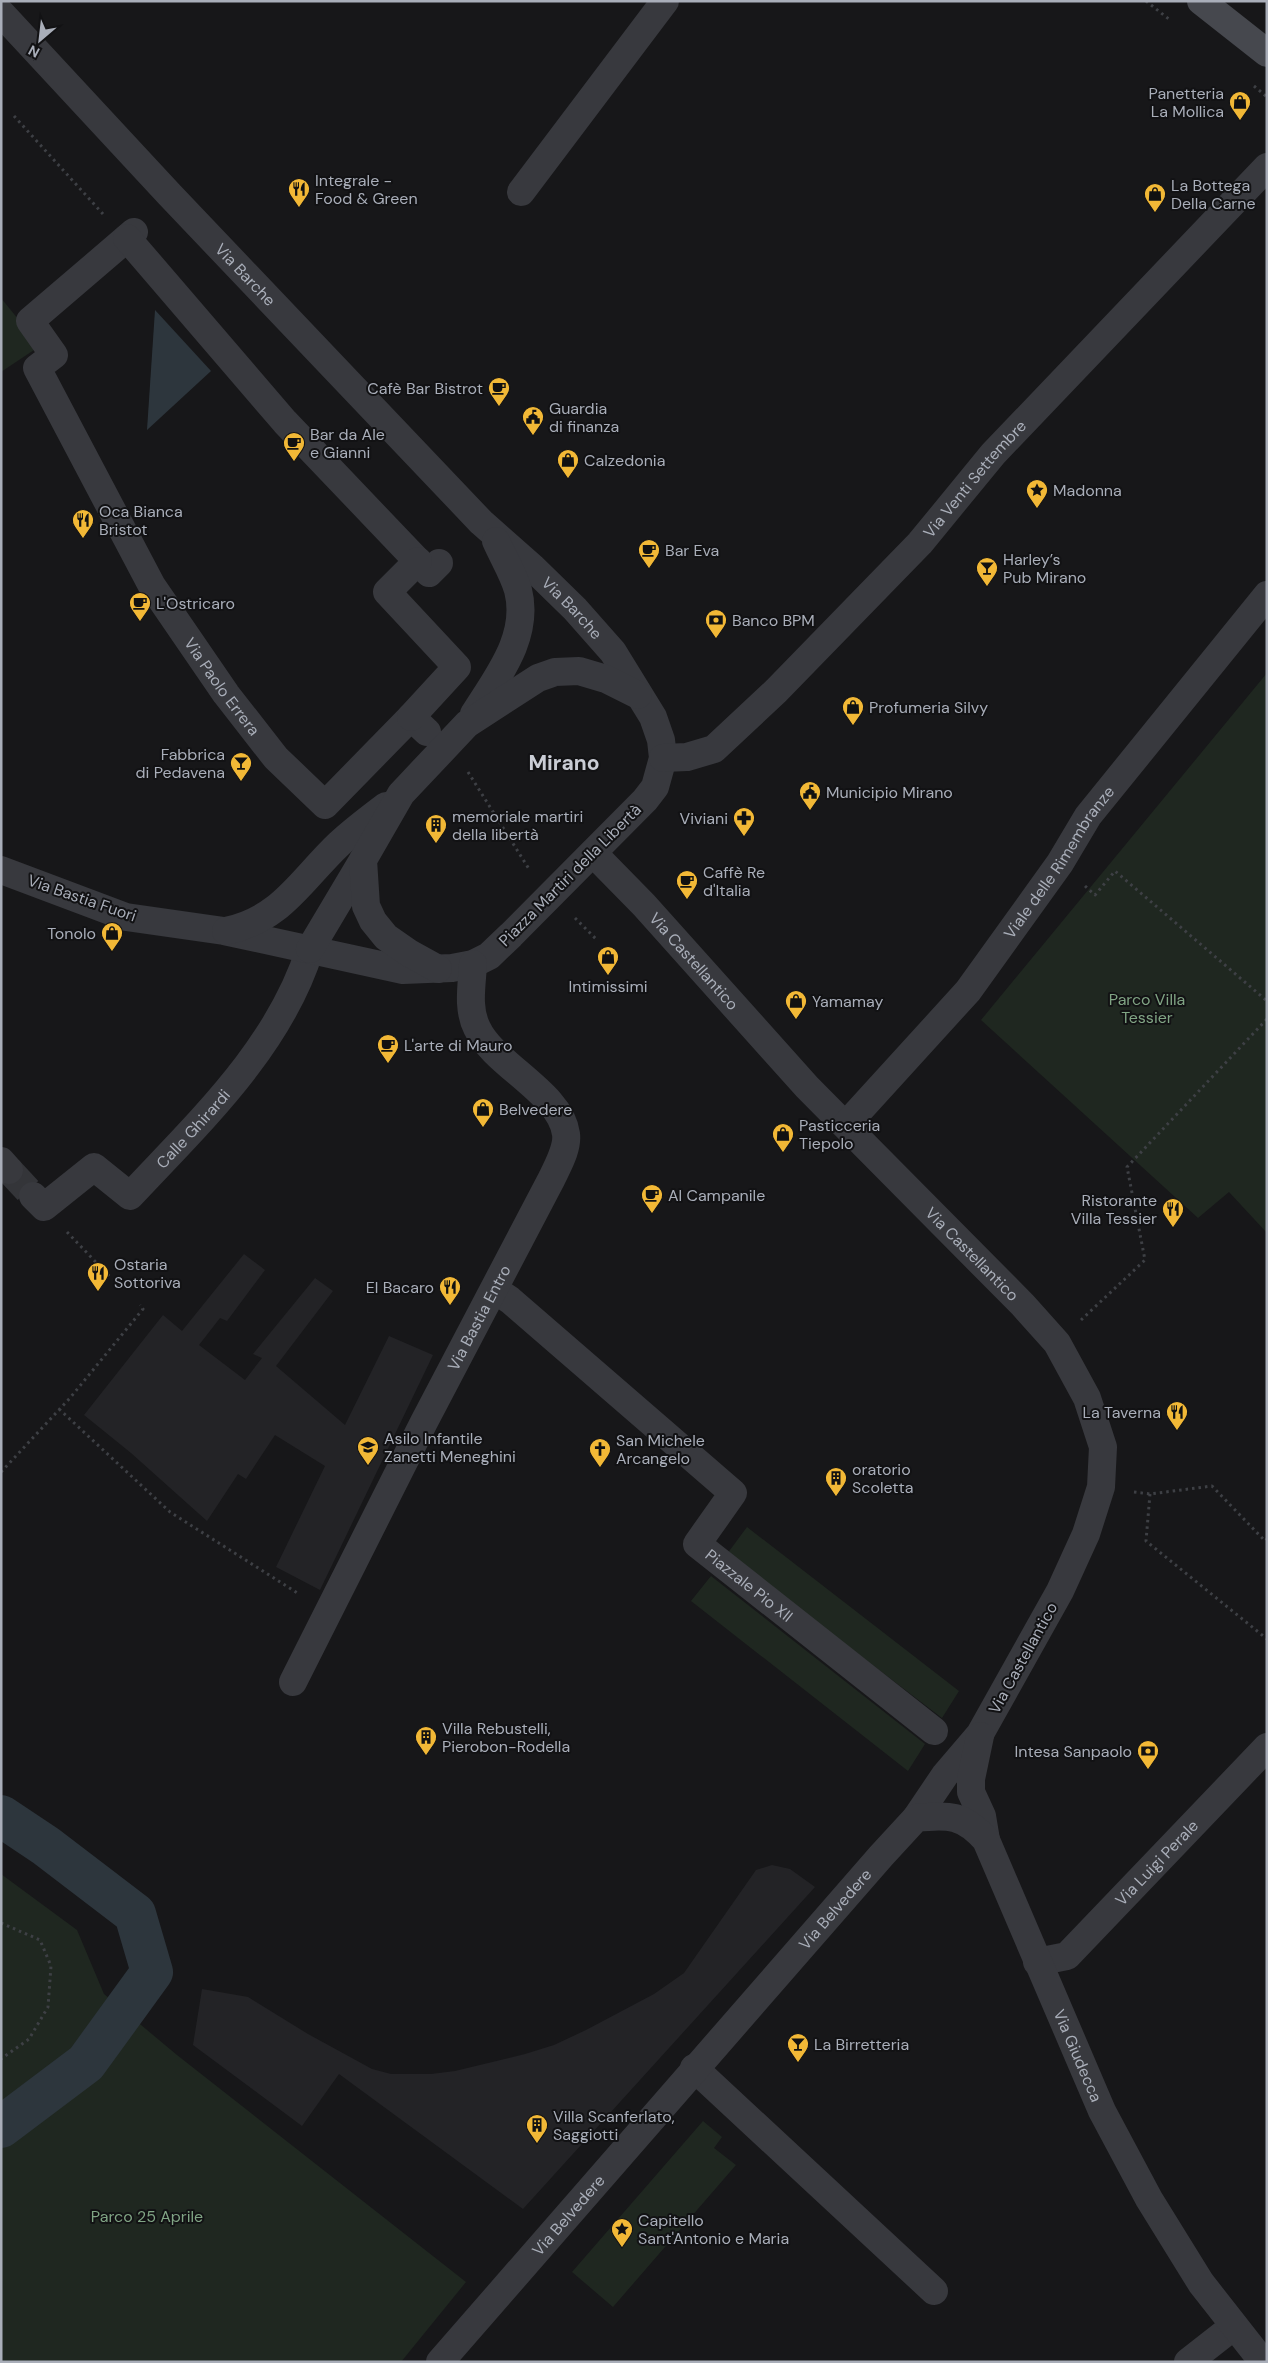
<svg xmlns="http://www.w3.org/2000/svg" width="1268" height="2363" font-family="'DM Sans',sans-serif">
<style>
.built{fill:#232326}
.green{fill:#1f2720}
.water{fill:#2d363d}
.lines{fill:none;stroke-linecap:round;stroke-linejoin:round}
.canal{stroke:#2d363d;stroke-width:42}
.pedestrian-tunnel{stroke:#343539;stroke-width:28;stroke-dasharray:28 14;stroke-linecap:butt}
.path{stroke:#3e4045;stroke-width:3;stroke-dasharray:2.5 4;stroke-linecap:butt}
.pedestrian{stroke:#38393e;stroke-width:28}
.minor{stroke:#38393e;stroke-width:28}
.tertiary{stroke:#38393e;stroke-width:28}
.secondary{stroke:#46484e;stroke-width:28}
.labels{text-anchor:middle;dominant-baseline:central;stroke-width:4;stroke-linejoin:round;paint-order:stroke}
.poi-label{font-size:16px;fill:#a9aeb9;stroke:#121214;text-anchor:start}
.street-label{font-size:16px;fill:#a9aeb9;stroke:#121214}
.park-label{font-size:16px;fill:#80a484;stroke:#121214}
.district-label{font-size:21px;font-weight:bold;fill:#cacdd5;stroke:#121214}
</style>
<rect width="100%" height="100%" fill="#171719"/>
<path class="built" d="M 244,1254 L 265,1270 L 227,1321 L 220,1318 L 199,1345 L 245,1380 L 262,1358 L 253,1354 L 315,1278 L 333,1291 L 276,1366 L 345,1425 L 389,1336 L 433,1355 L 320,1590 L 276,1567 L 325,1466 L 275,1435 L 246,1479 L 238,1474 L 207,1521 L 131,1453 L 84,1415 L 163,1315 L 182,1331 Z
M 772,1865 L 790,1869 L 815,1887 L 523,2209 L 339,2074 L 302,2126 L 193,2045 L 202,1989 L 248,1997 L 308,2034 L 372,2069 L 391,2074 L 431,2074 L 455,2071 L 525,2054 L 554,2045 L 586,2030 L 654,1994 L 684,1973 L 756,1870 Z"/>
<path class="green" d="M 1,298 L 40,346 L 1,372 Z
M 1267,673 L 1267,1233 L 1229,1192 L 1198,1218 L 981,1020 Z
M 747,1527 L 959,1691 L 942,1718 L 727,1554 Z
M 711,1576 L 925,1744 L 908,1771 L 691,1601 Z
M 1,1874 L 77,1930 L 104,1994 L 177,2055 L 466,2282 L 401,2362 L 1,2362 Z
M 703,2121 L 722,2137 L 714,2148 L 736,2165 L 613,2307 L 572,2272 Z"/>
<path class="water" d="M 155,310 L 211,371 L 147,430 Z"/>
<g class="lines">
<path class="canal" d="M 1,1816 L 46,1846 L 135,1914 L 152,1972 L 86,2063 L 1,2127"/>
<path class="pedestrian-tunnel" d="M 9,1170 L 33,1196"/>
<path class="path" d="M 1146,1 L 1170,20
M 1254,86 L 1267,97
M 14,116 L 103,214
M 468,772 L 529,869
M 1085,886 L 1095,895 L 1115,871 L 1267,1001
M 575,918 L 596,939
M 67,1232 L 112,1279
M 1081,1320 L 1145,1260 L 1127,1167 L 1267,1019
M 59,1409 L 170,1512 L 299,1594
M 1,1472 L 70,1398 L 143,1309 L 140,1305
M 1134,1492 L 1150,1494 L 1212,1486 L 1265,1541 L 1267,1539
M 1150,1494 L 1146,1541 L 1267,1639
M 1,1923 L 40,1940 L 51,1966 L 48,2007 L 29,2039 L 1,2059"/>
<g class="pedestrian">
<path id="s1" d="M 134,232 L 30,321 L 54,355 L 37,368 L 152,586 L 226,694 L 276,758 L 325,805 L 411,717 L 427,732"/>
<path d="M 127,238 L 285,422 L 429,573 L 439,563"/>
<path d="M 411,717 L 457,667 L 387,592 L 418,561"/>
<path d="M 1,1161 L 9,1170"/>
<path id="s2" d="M 33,1196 L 44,1207 L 94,1167 L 130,1196 C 199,1122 279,1048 310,949"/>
<path id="s3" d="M 495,1290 L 510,1300 L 733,1493 L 697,1544 L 934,1731"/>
</g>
<g class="minor">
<path id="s4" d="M 1,13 L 169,194 L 481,522 L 533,568 L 575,609 L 613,652 L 653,717 L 661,740 L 663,758 L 655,787 L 645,800 L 511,935 L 489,956 L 473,964 L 452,968 L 403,970 L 224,931 L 126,917 L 1,870"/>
<path d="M 521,192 L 665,1"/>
<path d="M 474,714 C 497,677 530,637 518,590 C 513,573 503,557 496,541"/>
<path id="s5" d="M 663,758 L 687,757 L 714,749 L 776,691 L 920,543 L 993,454 L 1267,167"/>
<path id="s6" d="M 593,853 L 644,905 L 807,1087 L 1023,1305 L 1057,1343 L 1087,1398 L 1103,1447 L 1101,1487 L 1086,1534 L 1060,1591 L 980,1734 L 945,1775 L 916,1818"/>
<path d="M 226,931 C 282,919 300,881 339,844 C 354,830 370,818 386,806"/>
<path d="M 310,949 L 363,860"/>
<path d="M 438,969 L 409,953 L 386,937 L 373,921 L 366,906 L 363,860 L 401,794 L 467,724 L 538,678 L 555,672 L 579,671 L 606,679 L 638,695"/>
<path id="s7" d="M 846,1125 L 968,991 L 1060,863 L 1088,816 L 1267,595"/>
<path id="s8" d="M 293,1682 L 424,1422 L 552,1178 C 558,1165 568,1148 566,1134 C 561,1093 494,1065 477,1028 C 467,1008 472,985 473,964"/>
<path d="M 980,1736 L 971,1779 L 971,1792 L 982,1816 L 986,1840"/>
<path id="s9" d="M 1037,1962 L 1067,1956 L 1267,1747"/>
<path d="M 694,2068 L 934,2291"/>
<path d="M 1188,2362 L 1234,2326"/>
</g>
<path class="tertiary" id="s10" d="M 440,2362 L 881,1856 L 916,1818 C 949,1814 964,1815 986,1840 L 1102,2111 L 1149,2199 L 1201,2283 L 1263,2362"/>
<path class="secondary" d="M 1201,1 L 1267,53"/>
</g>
<defs>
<g id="shop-pin" transform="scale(1.125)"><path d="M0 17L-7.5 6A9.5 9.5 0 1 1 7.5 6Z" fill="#f2b836" stroke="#121214"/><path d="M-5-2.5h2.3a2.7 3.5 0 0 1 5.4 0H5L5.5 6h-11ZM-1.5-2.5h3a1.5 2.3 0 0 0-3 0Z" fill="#111"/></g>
<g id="restaurant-pin" transform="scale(1.125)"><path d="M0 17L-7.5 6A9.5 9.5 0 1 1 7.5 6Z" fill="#f2b836" stroke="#121214"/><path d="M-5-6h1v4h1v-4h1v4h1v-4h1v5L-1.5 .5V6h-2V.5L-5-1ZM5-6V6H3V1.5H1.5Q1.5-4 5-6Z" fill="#111"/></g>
<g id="cafe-pin" transform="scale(1.125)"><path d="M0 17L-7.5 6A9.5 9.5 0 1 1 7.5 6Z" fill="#f2b836" stroke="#121214"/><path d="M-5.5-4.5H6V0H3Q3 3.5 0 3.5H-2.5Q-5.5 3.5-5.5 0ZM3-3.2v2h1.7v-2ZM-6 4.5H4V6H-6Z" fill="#111"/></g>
<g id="civic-pin" transform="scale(1.125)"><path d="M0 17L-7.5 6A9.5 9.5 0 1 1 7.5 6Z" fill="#f2b836" stroke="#121214"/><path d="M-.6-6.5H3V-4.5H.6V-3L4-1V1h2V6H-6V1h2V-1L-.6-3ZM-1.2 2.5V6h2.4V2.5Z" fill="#111"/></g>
<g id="sight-pin" transform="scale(1.125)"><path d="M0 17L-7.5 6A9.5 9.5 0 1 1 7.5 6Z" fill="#f2b836" stroke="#121214"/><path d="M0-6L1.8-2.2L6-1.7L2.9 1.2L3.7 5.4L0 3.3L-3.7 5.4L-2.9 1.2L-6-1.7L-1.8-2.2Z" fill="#111"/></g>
<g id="bar-pin" transform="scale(1.125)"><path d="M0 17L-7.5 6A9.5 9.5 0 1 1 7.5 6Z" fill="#f2b836" stroke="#121214"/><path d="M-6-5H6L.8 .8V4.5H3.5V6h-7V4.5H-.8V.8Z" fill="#111"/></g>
<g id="bank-pin" transform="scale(1.125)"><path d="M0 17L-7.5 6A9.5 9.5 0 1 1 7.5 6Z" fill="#f2b836" stroke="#121214"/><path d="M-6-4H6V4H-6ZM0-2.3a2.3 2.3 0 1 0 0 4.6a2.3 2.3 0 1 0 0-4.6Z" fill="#111"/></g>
<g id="pharmacy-pin" transform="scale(1.125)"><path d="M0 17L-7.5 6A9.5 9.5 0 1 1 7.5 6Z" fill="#f2b836" stroke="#121214"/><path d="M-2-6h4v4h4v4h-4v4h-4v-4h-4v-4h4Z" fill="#111"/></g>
<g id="building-pin" transform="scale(1.125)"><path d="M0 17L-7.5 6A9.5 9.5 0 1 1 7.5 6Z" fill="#f2b836" stroke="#121214"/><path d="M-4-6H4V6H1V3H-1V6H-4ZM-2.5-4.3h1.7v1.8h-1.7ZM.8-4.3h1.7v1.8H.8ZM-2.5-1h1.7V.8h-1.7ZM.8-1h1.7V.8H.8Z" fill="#111"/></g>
<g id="school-pin" transform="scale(1.125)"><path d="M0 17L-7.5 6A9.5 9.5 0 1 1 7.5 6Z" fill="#f2b836" stroke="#121214"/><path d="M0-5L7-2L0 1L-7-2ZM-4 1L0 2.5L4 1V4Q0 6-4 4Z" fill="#111"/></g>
<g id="church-pin" transform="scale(1.125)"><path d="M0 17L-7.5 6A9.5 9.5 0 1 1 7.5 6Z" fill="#f2b836" stroke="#121214"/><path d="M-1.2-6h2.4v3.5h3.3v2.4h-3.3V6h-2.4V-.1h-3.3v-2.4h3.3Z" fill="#111"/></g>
</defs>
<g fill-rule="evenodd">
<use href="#shop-pin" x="1240" y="102"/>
<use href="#restaurant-pin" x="299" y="189"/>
<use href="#shop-pin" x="1155" y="194"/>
<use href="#cafe-pin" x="499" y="388"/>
<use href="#civic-pin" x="533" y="417"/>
<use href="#cafe-pin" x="294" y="443"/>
<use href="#shop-pin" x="568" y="460"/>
<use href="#sight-pin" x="1037" y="490"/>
<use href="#restaurant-pin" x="83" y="520"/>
<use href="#cafe-pin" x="649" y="550"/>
<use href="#bar-pin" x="987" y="568"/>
<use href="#cafe-pin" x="140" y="603"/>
<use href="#bank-pin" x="716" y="620"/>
<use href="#shop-pin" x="853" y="707"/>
<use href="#bar-pin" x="241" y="763"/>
<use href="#civic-pin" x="810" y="792"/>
<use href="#pharmacy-pin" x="744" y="818"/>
<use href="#building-pin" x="436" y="825"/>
<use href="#cafe-pin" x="687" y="881"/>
<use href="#shop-pin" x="112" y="933"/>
<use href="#shop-pin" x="608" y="957"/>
<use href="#shop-pin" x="796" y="1001"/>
<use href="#cafe-pin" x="388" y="1045"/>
<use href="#shop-pin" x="483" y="1109"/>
<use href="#shop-pin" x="783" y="1134"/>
<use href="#cafe-pin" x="652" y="1195"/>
<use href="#restaurant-pin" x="1173" y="1209"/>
<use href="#restaurant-pin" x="98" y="1273"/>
<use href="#restaurant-pin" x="450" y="1287"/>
<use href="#restaurant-pin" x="1177" y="1412"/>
<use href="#school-pin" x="368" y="1447"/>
<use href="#church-pin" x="600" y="1449"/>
<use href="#building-pin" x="836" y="1478"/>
<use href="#building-pin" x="426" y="1737"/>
<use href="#bank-pin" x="1148" y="1751"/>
<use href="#bar-pin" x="798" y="2044"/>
<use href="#building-pin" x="537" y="2125"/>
<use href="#sight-pin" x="622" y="2229"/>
</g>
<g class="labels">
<g class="poi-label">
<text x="1224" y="93" text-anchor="end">Panetteria<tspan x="1224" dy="18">La Mollica</tspan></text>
<text x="315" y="180">Integrale -<tspan x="315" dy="18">Food &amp; Green</tspan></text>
<text x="1171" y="185">La Bottega<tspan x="1171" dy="18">Della Carne</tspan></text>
<text x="483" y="388" text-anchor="end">Cafè Bar Bistrot</text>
<text x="549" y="408">Guardia<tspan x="549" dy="18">di finanza</tspan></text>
<text x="310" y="434">Bar da Ale<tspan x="310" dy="18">e Gianni</tspan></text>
<text x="584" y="460">Calzedonia</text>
<text x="1053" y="490">Madonna</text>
<text x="99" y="511">Oca Bianca<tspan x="99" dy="18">Bristot</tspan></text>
<text x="665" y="550">Bar Eva</text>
<text x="1003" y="559">Harley’s<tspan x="1003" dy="18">Pub Mirano</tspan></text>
<text x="156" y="603">L'Ostricaro</text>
<text x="732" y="620">Banco BPM</text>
<text x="869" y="707">Profumeria Silvy</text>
<text x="225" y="754" text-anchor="end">Fabbrica<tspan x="225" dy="18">di Pedavena</tspan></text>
<text x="826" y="792">Municipio Mirano</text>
<text x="452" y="816">memoriale martiri<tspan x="452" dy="18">della libertà</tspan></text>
<text x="728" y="818" text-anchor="end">Viviani</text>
<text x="703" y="872">Caffè Re<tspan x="703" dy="18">d'Italia</tspan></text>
<text x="96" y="933" text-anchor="end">Tonolo</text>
<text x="608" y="986" text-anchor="middle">Intimissimi</text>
<text x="812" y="1001">Yamamay</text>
<text x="404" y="1045">L'arte di Mauro</text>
<text x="499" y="1109">Belvedere</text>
<text x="799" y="1125">Pasticceria<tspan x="799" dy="18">Tiepolo</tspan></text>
<text x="668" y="1195">Al Campanile</text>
<text x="1157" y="1200" text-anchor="end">Ristorante<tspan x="1157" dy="18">Villa Tessier</tspan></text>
<text x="114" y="1264">Ostaria<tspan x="114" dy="18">Sottoriva</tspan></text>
<text x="434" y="1287" text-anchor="end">El Bacaro</text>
<text x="1161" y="1412" text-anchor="end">La Taverna</text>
<text x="384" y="1438">Asilo Infantile<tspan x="384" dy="18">Zanetti Meneghini</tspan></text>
<text x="616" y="1440">San Michele<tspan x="616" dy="18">Arcangelo</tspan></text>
<text x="852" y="1469">oratorio<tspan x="852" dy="18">Scoletta</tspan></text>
<text x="442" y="1728">Villa Rebustelli,<tspan x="442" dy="18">Pierobon-Rodella</tspan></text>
<text x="1132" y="1751" text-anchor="end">Intesa Sanpaolo</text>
<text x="814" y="2044">La Birretteria</text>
<text x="553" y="2116">Villa Scanferlato,<tspan x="553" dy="18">Saggiotti</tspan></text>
<text x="638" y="2220">Capitello<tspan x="638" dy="18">Sant'Antonio e Maria</tspan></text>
</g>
<g class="street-label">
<text stroke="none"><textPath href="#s4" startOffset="358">Via Barche</textPath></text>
<text stroke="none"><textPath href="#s5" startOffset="428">Via Venti Settembre</textPath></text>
<text stroke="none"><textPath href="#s4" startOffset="825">Via Barche</textPath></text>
<text stroke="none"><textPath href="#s1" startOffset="569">Via Paolo Errera</textPath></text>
<text stroke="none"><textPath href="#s7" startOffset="339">Viale delle Rimembranze</textPath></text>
<text transform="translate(570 875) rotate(-45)">Piazza Martiri della Libertà</text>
<text transform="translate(82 898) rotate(19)">Via Bastia Fuori</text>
<text stroke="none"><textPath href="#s6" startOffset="148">Via Castellantico</textPath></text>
<text stroke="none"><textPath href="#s2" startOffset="218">Calle Ghirardi</textPath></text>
<text stroke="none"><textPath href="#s6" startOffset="552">Via Castellantico</textPath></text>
<text stroke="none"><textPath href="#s8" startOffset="409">Via Bastia Entro</textPath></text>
<text stroke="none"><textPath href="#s3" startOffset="442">Piazzale Pio XII</textPath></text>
<text transform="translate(1023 1658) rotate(-61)">Via Castellantico</text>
<text stroke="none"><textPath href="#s9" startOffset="160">Via Luigi Perale</textPath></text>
<text stroke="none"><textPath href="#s10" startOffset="601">Via Belvedere</textPath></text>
<text stroke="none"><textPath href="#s10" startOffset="1035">Via Giudecca</textPath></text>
<text stroke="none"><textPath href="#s10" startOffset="195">Via Belvedere</textPath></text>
</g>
<g class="park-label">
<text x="1147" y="999">Parco Villa<tspan x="1147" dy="18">Tessier</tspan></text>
<text x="147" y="2216">Parco 25 Aprile</text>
</g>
<g class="district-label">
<text x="564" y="763">Mirano</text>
</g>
</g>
<rect width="1268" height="2363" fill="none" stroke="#a9aeb9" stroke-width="5"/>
<g transform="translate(40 40) rotate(208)" stroke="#121214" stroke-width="4" paint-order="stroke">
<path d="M0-4L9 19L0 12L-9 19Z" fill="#a9aeb9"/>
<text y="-8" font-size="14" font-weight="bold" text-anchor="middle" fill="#a9aeb9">N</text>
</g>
</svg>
